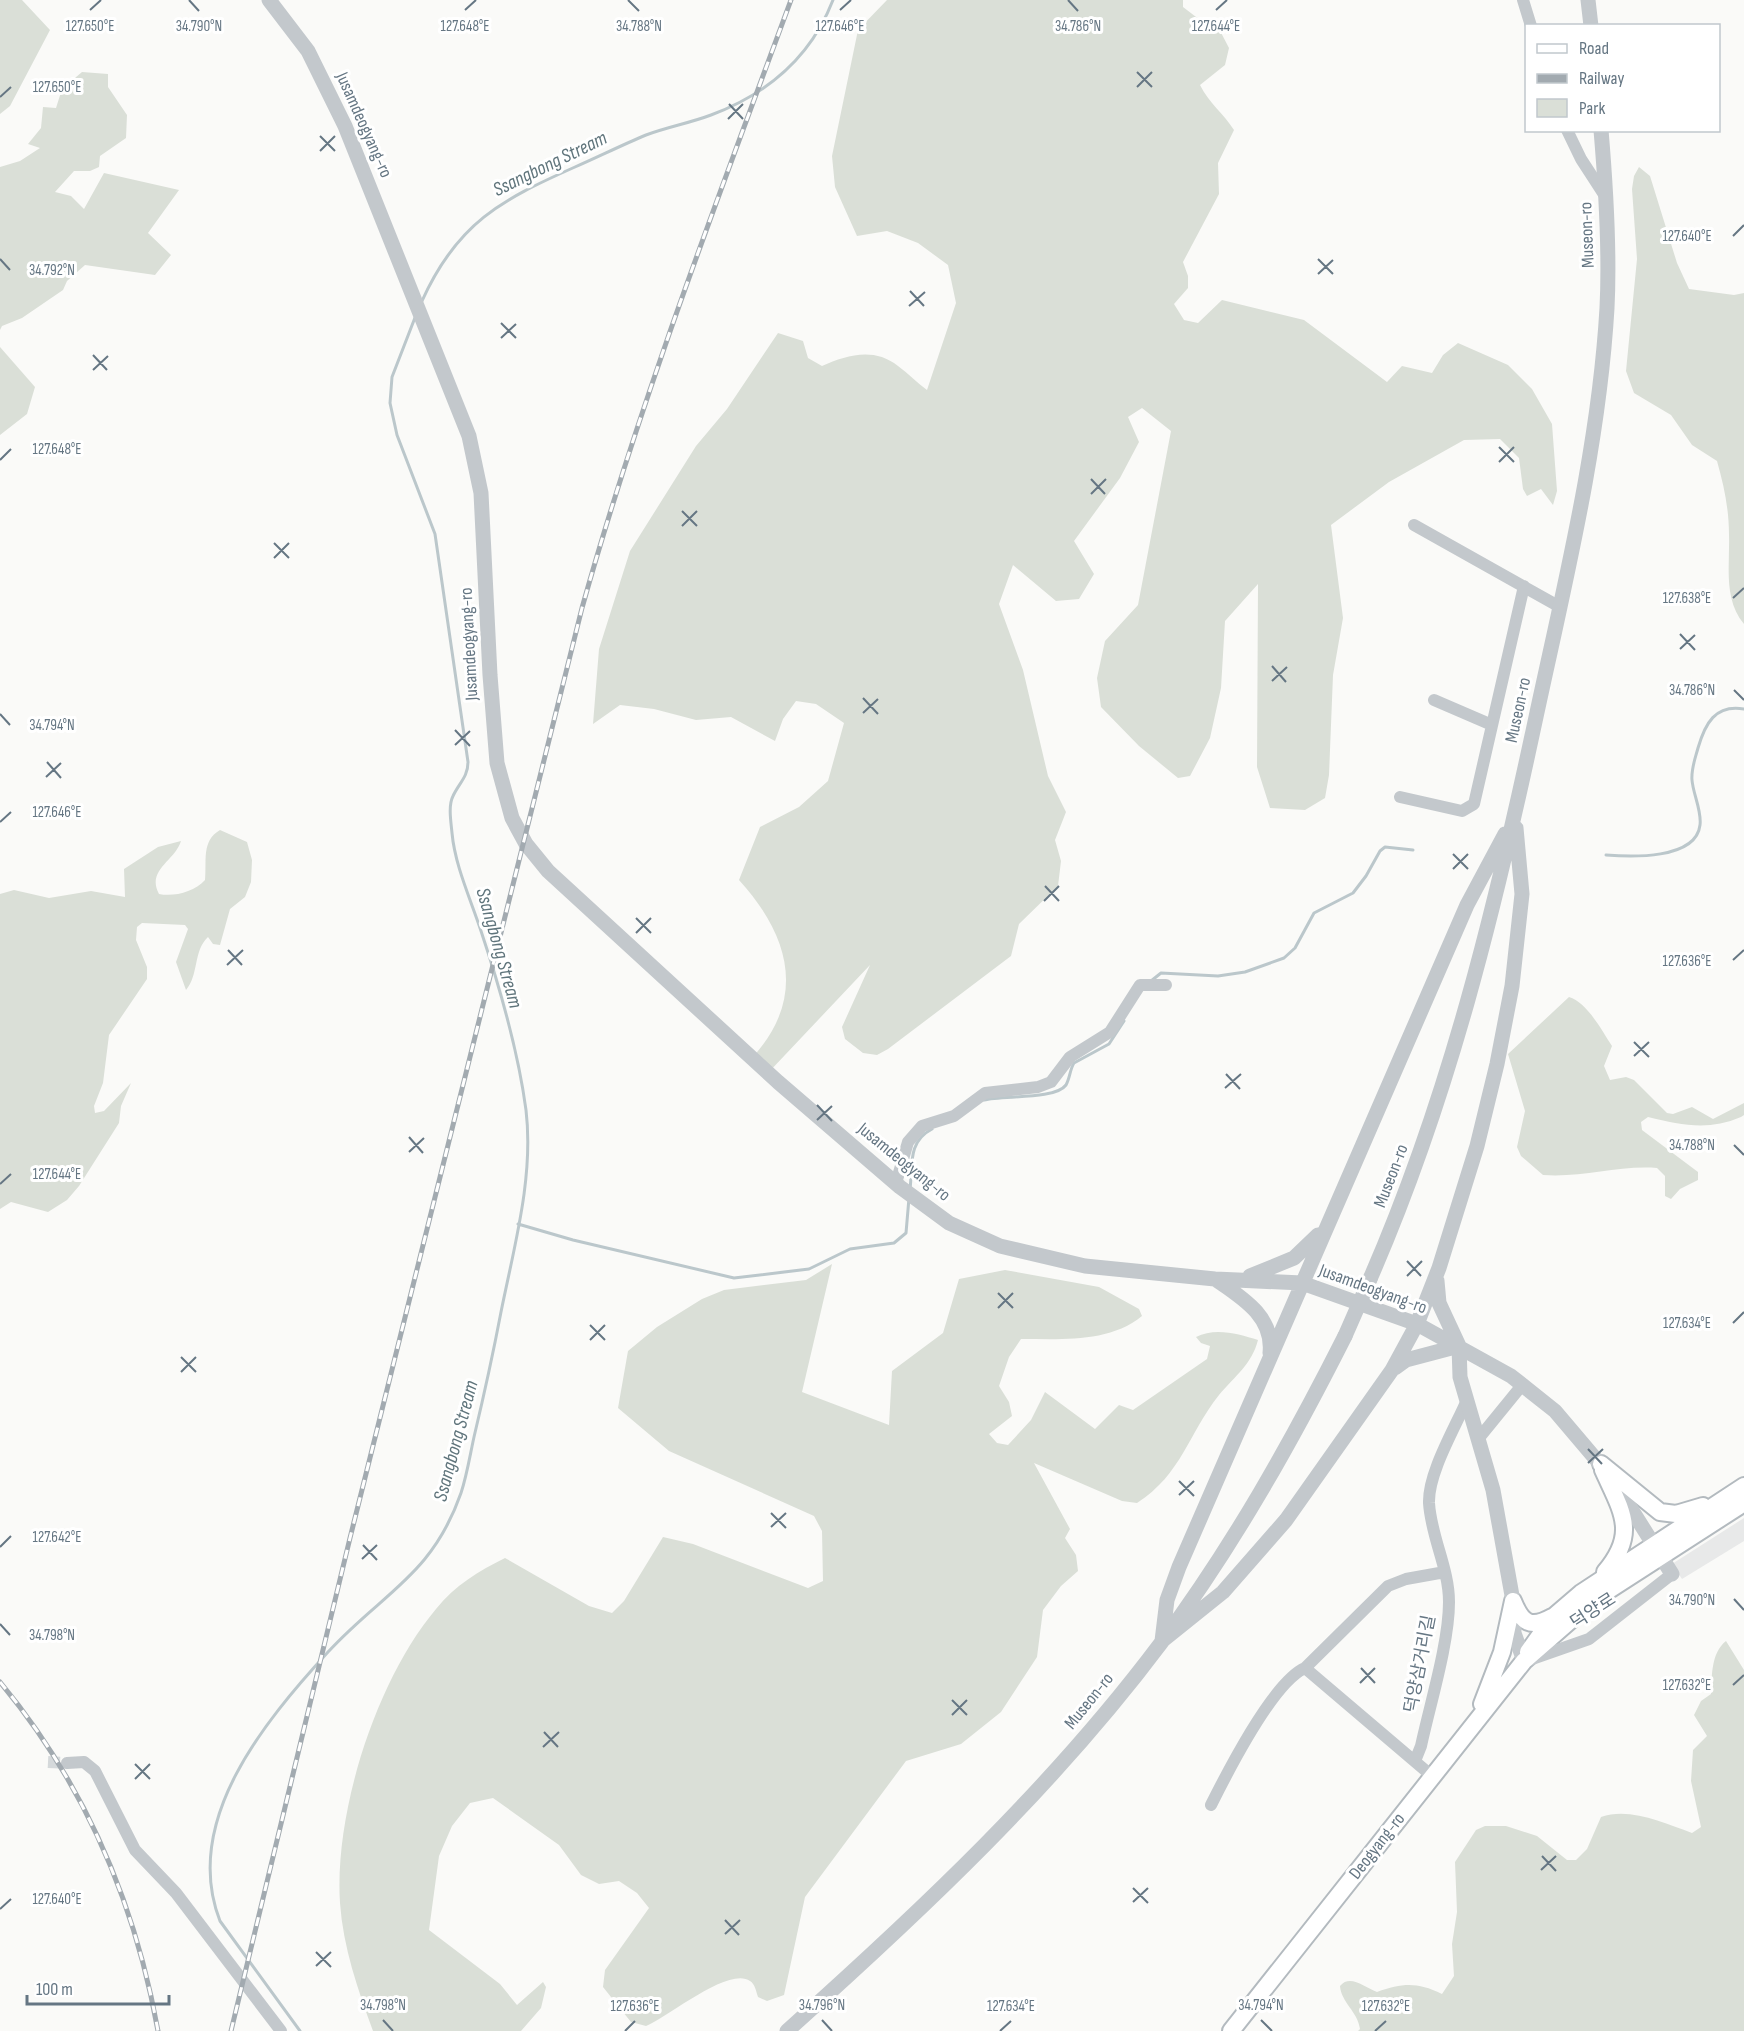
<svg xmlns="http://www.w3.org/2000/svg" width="1744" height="2031" font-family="'Sofia Sans Condensed','Noto Sans KR',sans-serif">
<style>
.built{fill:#e8e9e9}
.green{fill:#dadfd7}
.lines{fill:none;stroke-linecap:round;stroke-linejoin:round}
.stream{stroke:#bbc7cb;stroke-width:3}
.minor-tunnel{stroke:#d5d9db;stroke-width:12;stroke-dasharray:12 6;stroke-linecap:butt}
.secondary-casing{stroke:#b3babf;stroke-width:20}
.minor{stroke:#c3c8cc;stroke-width:12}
.tertiary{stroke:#c3c8cc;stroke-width:15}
.secondary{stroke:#fff;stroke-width:16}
.rail-casing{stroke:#a2aab0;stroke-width:5}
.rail{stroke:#fff;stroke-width:3;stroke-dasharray:9;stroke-linecap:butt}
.tertiary-bridge{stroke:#c3c8cc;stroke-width:15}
.ticks{fill:none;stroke:#657683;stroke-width:2}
.labels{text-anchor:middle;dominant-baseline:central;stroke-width:6;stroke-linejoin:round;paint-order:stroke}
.street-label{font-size:18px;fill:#657683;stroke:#fff}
.water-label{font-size:20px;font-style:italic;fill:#60757c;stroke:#fff}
.ticks-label{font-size:15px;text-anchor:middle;fill:#657683;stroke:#fff;stroke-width:6;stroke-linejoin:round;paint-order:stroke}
</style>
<rect width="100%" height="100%" fill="#fafaf8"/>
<path class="built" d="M 1744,1518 L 1744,1541 L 1682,1579 L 1672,1564 Z"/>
<path class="green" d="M 0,0 L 22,0 L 50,30 L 10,106 L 0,114 Z
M 887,0 L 1183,0 L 1183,7 L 1200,20 L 1210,20 L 1217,25 L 1229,48 L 1225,65 L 1200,85 C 1209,103 1223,113 1234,130 L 1218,163 L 1219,194 L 1183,262 L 1188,276 L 1188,288 L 1174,304 L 1184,320 L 1198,323 L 1222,300 L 1304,320 L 1387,382 L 1402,366 L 1432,373 L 1443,355 L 1458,343 L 1508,365 L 1532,389 L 1552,424 L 1557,491 L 1553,505 L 1541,489 L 1527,496 L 1523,489 L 1519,458 L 1500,439 L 1464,440 L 1389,482 L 1331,525 L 1343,618 L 1333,675 L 1329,775 L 1325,798 L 1305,810 L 1270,808 L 1257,767 L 1258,584 L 1225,621 L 1221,688 L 1210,738 L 1190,776 L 1178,778 L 1139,746 L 1101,707 L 1097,678 L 1105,641 L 1138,605 L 1171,431 L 1142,408 L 1128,417 L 1139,442 L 1120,478 L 1074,541 L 1094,574 L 1079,599 L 1056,601 L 1013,565 L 999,604 L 1023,670 L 1048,776 L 1066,812 L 1055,840 L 1061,861 L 1058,886 L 1019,924 L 1011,956 L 888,1049 L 877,1055 L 863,1053 L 845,1039 L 842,1027 L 870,965 L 768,1073 L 752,1058 C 807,998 790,936 739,880 L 760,827 L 799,807 L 828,781 L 844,723 L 816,704 L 796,701 L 783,719 L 775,741 L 731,717 L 696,720 L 654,709 L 620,705 L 593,724 L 599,649 L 630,551 L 696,446 L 727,409 L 778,333 L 803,341 L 808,358 L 822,366 C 847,355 874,347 898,366 C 908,373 917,383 927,390 L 956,303 L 948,265 L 918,243 L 887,231 L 857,236 L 835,187 L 832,156 L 858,30 Z
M 82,72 L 108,74 L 108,87 L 127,115 L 126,138 L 100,156 L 99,167 L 90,171 L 74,171 L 55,192 L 71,196 L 84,209 L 104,173 L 179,190 L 148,233 L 171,255 L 155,275 L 85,265 L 67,281 L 63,290 L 22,318 L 2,326 L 0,330 L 0,167 L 20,161 L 40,148 L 28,144 L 41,128 L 43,107 L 56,108 L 62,89 Z
M 1639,167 L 1650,176 L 1677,263 L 1689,289 L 1734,295 L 1744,293 L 1744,624 C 1723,599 1730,565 1729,535 C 1729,509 1724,486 1717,461 L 1692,445 L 1671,415 L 1634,393 L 1626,371 L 1637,259 L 1632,189 L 1634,176 Z
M 0,347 L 35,387 L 27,414 L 0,435 Z
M 220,830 L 247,842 L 252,860 L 251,882 L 245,897 L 230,909 L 220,945 L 213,944 L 208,937 C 193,951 199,975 186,990 L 176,962 L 188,929 L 185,925 L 142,923 L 137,927 L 136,940 L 147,967 L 147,979 L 109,1035 L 103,1083 L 94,1106 L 95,1113 L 104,1111 L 131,1083 L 121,1106 L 119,1123 L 79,1186 L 67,1200 L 48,1212 L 11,1202 L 0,1209 L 0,894 L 14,890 L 49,898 L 91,891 L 125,897 L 124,869 L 158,847 L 181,841 C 175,861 146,870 159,894 C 174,897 194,892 205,880 C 207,861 201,841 220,830 Z
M 1569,997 C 1587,1002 1602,1031 1612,1046 L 1604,1066 L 1610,1080 L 1626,1077 L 1634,1080 L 1667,1113 L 1673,1114 L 1692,1107 L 1713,1119 L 1744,1103 L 1744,1115 L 1741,1117 C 1708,1131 1682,1125 1648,1117 L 1641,1122 L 1642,1130 L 1698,1172 L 1698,1180 L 1680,1189 L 1671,1199 L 1665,1196 L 1665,1176 L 1657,1168 C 1619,1165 1582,1178 1543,1175 L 1521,1156 L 1517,1147 L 1525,1111 L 1508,1054 Z
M 832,1264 L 802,1392 L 889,1425 L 892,1371 L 943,1333 L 959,1279 L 1005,1270 L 1099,1287 L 1139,1309 L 1142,1316 C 1109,1343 1062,1339 1021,1339 L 1009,1357 L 999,1386 L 1009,1402 L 1012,1416 L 989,1434 L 997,1443 L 1008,1445 L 1031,1420 L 1045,1392 L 1095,1429 L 1119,1405 L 1133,1410 L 1207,1359 L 1210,1346 L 1201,1343 L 1196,1337 C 1215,1327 1239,1334 1258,1340 C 1252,1364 1235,1376 1219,1395 C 1188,1434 1182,1474 1137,1503 L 1122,1501 L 1034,1463 L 1070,1529 L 1065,1538 L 1076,1555 L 1078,1571 L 1061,1586 L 1043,1610 L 1037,1657 L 1001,1712 L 961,1744 L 906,1761 L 805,1897 L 784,1995 L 767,2001 L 758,1997 C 756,1991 755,1984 750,1981 C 729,1966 668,2017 646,2026 L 631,2022 L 603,1987 L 605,1970 L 649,1908 L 637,1893 L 619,1881 L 599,1884 L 581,1875 L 559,1845 L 493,1798 L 470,1803 L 452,1826 L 439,1856 L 429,1930 L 500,1984 L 517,2005 L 543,1982 L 546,1987 L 541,2008 L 521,2031 L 373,2031 C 358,1990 343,1947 340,1903 C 334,1811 377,1679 436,1609 C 455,1585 479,1571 505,1558 L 589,1606 L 612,1613 L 624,1601 L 663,1537 L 693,1544 L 808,1588 L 823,1581 L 822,1531 L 814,1516 L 669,1451 L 618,1408 L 628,1351 L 657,1327 L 702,1299 L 724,1290 L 806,1280 Z
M 1726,1641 L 1744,1670 L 1744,2031 L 1358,2031 L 1360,2029 C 1358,2012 1341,2002 1340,1986 C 1350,1974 1364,1987 1377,1992 C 1403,1983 1417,1982 1442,1994 L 1454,1976 L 1452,1944 L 1457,1912 L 1455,1862 L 1476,1830 L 1485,1826 L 1506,1826 L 1537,1836 L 1567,1860 L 1576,1860 L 1587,1849 L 1601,1817 C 1630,1807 1664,1823 1692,1833 L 1701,1827 L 1691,1781 L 1693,1750 L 1707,1736 L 1694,1715 L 1701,1701 L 1711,1694 C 1712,1675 1711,1653 1726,1641 Z"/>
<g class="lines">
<path class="stream" d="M 422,301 C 457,223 501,200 575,167 C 598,157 622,145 646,135 C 667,127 690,123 711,115 C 767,94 811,57 833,0
M 1606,855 C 1630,857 1696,860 1700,825 C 1702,811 1693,794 1692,780 C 1691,769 1695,759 1698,748 C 1705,724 1715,704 1744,709
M 1151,981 L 1161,973 L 1218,976 L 1245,972 L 1284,958 L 1295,948 L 1314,913 L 1353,893 L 1366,876 L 1380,851 L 1385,847 L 1413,850
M 984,1100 C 1002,1095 1055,1100 1066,1085 C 1070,1078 1070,1069 1074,1063 L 1109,1044 L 1124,1021
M 910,1189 C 913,1166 907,1142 932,1129
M 518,1224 L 573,1240 L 734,1278 L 809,1269 L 850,1249 L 894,1243 L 906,1233 L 909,1198
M 300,2031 L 220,1921 C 181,1821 265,1721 328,1652 C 382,1593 432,1576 461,1493 C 467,1475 470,1455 474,1437 C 484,1395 493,1354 501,1312 C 514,1247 534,1177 526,1110 C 518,1050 500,988 481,931 C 471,900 455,866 452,833 C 451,822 448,806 453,796 C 459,783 468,777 468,762 L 435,534 L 397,435 L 390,403 L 392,377 L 416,315"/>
<path class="minor-tunnel" d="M 48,1762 L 67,1763"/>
<g class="secondary-casing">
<path id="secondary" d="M 1601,1464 L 1660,1512 L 1676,1514 L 1703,1506
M 1603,1470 C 1622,1512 1638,1533 1605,1572
M 1513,1601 C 1522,1623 1530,1629 1552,1617
M 1528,1652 L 1553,1617 L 1581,1593 L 1744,1486
M 1482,1704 L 1502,1652 L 1513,1601
M 1231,2031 L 1524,1661 L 1595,1599 L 1744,1503"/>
</g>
<path class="minor" d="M 1523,0 L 1531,26
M 1567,130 L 1581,159 L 1605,196
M 1414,525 L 1560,607
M 1434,700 L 1492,725
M 1400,797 L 1462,811 L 1474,804 L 1524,586
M 896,1183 L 908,1142 L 922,1126 L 954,1116 L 985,1093 L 1038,1087 L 1051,1082 L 1070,1057 L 1110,1032 L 1140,985 L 1166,985
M 1479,1438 L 1523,1384
M 1529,1660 L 1589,1639 L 1672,1574
M 1305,1668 L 1432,1776
M 1415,1761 L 1421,1746 C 1430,1704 1449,1643 1449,1602 C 1449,1568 1431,1537 1429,1503 C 1428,1473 1455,1428 1467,1400
M 67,1763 L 84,1762 L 95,1771 L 135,1850 L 176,1893 L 281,2031
M 1211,1805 C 1227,1773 1273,1682 1305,1668 L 1388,1586 L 1406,1579 L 1445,1572"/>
<path class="tertiary" d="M 269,0 L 308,51 L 345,126 L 469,436 L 481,493 L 490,675 L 497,763 L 512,818 L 526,844 L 548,871 L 778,1082 L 900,1187 L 949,1223 L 1000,1246 L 1085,1266 L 1215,1279 L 1302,1283 L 1417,1324 L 1511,1376 L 1555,1411 L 1611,1477 L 1672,1574
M 1588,0 L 1591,26
M 1250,1276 L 1294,1258 L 1318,1235
M 1215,1279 C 1241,1297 1274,1316 1270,1353
M 1370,1279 C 1449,1098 1495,909 1536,717 C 1565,582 1599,446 1607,308 C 1610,249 1606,189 1601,130
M 1437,1281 L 1439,1303 L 1459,1346 L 1460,1377 L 1493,1490 L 1513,1601 L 1514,1633 L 1524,1661
M 1395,1368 L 1406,1360 L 1459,1346
M 1162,1641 L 1223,1592 L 1286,1520 L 1392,1370 L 1417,1324 L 1439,1268 L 1477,1146 L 1497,1064 L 1512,986 L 1522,894 L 1516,828
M 1162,1641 L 1167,1600 L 1179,1567 L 1467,905 L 1505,834
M 787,2031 C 921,1911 1053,1787 1161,1643 C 1233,1546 1291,1443 1345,1336"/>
<use href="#secondary" class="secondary"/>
<g class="rail-casing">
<path id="rail" d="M 0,1682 C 84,1783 135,1903 158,2031
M 231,2031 L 350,1538 L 582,608 C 640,401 717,201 791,0"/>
</g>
<use href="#rail" class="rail"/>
<path class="tertiary-bridge" d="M 1345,1336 L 1370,1279"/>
</g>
<path class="ticks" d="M 189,0 L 199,11M 628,0 L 639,11M 1068,0 L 1078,11M 90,10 L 101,0M 465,10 L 476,0M 840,10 L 851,0M 1216,10 L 1227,0M 1137,72 L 1152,87M 1137,87 L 1152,72M 0,97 L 11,87M 729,104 L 743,119M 728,119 L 743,104M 320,136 L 335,151M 320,151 L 335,136M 1733,236 L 1744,225M 0,259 L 10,270M 1318,259 L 1333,274M 1318,274 L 1333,260M 910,291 L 924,306M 909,306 L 925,292M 501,323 L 516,338M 501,338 L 516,324M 93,355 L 107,370M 93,370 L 108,356M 1499,447 L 1514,462M 0,460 L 11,449M 1499,462 L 1514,447M 1091,479 L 1105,494M 1091,494 L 1106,479M 682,511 L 697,526M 682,526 L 697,511M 274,543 L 289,558M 274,558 L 289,543M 1733,598 L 1744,588M 1680,634 L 1695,650M 1680,649 L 1695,635M 1272,666 L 1286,682M 1272,681 L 1287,667M 1734,690 L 1744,700M 863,698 L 878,714M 863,713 L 878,699M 0,714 L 10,725M 455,730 L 470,746M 455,745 L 470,731M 47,762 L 61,778M 46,777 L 61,763M 0,822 L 11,812M 1453,854 L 1468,869M 1453,869 L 1468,854M 1045,886 L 1059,901M 1044,901 L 1059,886M 636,918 L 651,933M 636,933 L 651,918M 228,950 L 242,965M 1733,960 L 1744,950M 227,965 L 243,950M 1634,1042 L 1649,1057M 1634,1056 L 1649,1042M 1226,1074 L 1240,1089M 1225,1088 L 1241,1074M 817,1105 L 832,1121M 817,1120 L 832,1106M 409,1137 L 423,1153M 1734,1145 L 1744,1155M 409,1152 L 424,1138M 0,1184 L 11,1174M 1407,1261 L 1421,1276M 1407,1276 L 1422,1261M 998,1293 L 1013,1308M 998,1308 L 1013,1293M 1733,1323 L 1744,1312M 590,1325 L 605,1340M 590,1340 L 605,1325M 181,1357 L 196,1372M 181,1372 L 196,1357M 1588,1449 L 1602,1464M 1588,1463 L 1603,1449M 1179,1481 L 1194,1496M 1179,1495 L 1194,1481M 771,1513 L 786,1528M 771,1527 L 786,1513M 363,1545 L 377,1560M 0,1547 L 11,1536M 362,1559 L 377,1545M 1734,1599 L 1744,1610M 0,1624 L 10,1635M 1361,1668 L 1375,1683M 1360,1683 L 1375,1668M 1733,1685 L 1744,1675M 952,1700 L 967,1715M 952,1715 L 967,1700M 544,1732 L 558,1747M 543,1747 L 559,1732M 135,1764 L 150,1779M 135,1779 L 150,1764M 1542,1856 L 1556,1871M 1541,1870 L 1556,1856M 1133,1888 L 1148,1903M 1133,1902 L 1148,1888M 0,1909 L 11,1899M 725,1920 L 739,1935M 725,1934 L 740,1920M 316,1952 L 331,1967M 316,1966 L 331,1952M 383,2020 L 393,2031M 822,2020 L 832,2031M 1261,2020 L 1272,2031M 625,2031 L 635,2021M 1000,2031 L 1011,2021M 1375,2031 L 1386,2021"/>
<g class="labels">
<g class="street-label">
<text transform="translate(364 125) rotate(66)">Jusamdeogyang-ro</text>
<text transform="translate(1587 235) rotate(-92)">Museon-ro</text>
<text transform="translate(469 644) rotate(-93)">Jusamdeogyang-ro</text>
<text transform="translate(1518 710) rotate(-78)">Museon-ro</text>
<text transform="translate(904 1162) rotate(39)">Jusamdeogyang-ro</text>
<text transform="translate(1391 1176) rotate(-69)">Museon-ro</text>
<text transform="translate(1373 1289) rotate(20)">Jusamdeogyang-ro</text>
<text transform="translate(1593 1611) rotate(-33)">덕양로</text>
<text transform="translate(1420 1664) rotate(-79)">덕양삼거리길</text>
<text transform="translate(1089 1701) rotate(-51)">Museon-ro</text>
<text transform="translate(1377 1846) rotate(-52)">Deogyang-ro</text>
</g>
<g class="water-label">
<text transform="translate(550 164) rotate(-26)">Ssangbong Stream</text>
<text transform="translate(499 948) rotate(74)">Ssangbong Stream</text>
<text transform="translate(456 1441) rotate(-75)">Ssangbong Stream</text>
</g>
</g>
<g class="ticks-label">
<text x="90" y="31">127.650°E</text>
<text x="465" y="31">127.648°E</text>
<text x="840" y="31">127.646°E</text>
<text x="1216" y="31">127.644°E</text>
<text x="199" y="31">34.790°N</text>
<text x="639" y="31">34.788°N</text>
<text x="1078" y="31">34.786°N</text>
<text x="57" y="92">127.650°E</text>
<text x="1687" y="241">127.640°E</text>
<text x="52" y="275">34.792°N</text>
<text x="57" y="454">127.648°E</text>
<text x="1687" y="603">127.638°E</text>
<text x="1692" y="695">34.786°N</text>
<text x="52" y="730">34.794°N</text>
<text x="57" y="817">127.646°E</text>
<text x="1687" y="966">127.636°E</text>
<text x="1692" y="1150">34.788°N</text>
<text x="57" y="1179">127.644°E</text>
<text x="1687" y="1328">127.634°E</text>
<text x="57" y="1542">127.642°E</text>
<text x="1692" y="1605">34.790°N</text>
<text x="52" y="1640">34.798°N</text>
<text x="1687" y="1690">127.632°E</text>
<text x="57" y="1904">127.640°E</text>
<text x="383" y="2010">34.798°N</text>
<text x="822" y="2010">34.796°N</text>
<text x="1261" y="2010">34.794°N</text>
<text x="635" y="2011">127.636°E</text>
<text x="1011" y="2011">127.634°E</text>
<text x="1386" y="2011">127.632°E</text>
</g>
<rect x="1525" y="24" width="195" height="108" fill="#ffffff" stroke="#c1c8cd" stroke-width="1.5"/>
<rect x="1537" y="44" width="30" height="9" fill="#ffffff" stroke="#c1c8cd" stroke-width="1.5"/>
<text x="1579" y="54" font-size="18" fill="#657683">Road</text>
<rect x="1537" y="74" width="30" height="9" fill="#a2aab0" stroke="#c1c8cd" stroke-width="1.5"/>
<text x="1579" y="84" font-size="18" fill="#657683">Railway</text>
<rect x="1537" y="99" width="30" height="18" fill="#dadfd7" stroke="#c1c8cd" stroke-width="1.5"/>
<text x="1579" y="114" font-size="18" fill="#657683">Park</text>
<path d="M27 1995v9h142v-9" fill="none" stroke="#657683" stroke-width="3"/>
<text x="36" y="1995" font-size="18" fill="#657683" stroke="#ffffff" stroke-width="4.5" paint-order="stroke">100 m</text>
</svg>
